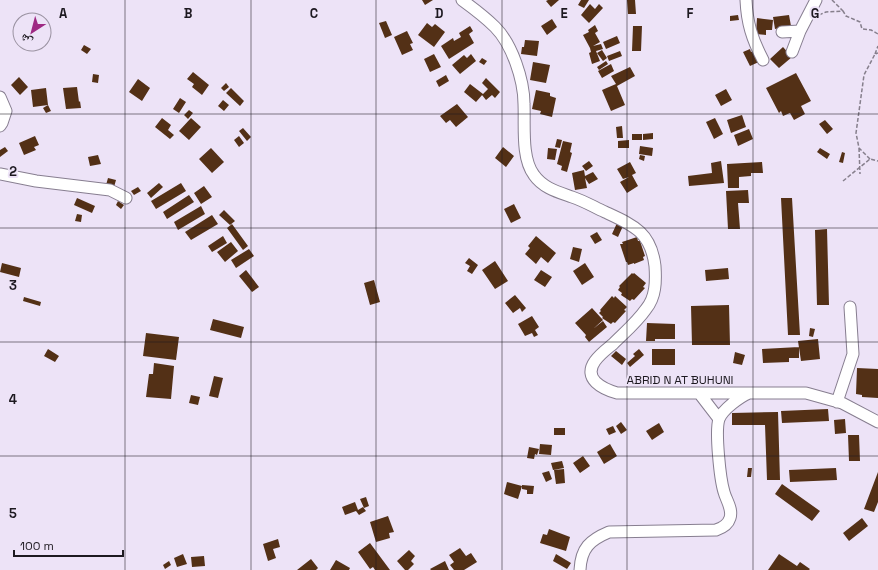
<svg xmlns="http://www.w3.org/2000/svg" width="878" height="570" font-family="'Space Grotesk','Noto Naskh Arabic',sans-serif">
<style>
.building{fill:#533016}
.lines{fill:none;stroke-linecap:round;stroke-linejoin:round}
.minor-casing{stroke:#877e90;stroke-width:13}
.path{stroke:#867f8c;stroke-width:1.5;stroke-dasharray:4 2;stroke-linecap:butt}
.minor{stroke:#fff;stroke-width:11}
.grid{fill:none;stroke:#1d1920;stroke-width:1;stroke-opacity:0.55}
.labels{text-anchor:middle;dominant-baseline:central;stroke-width:4;stroke-linejoin:round;paint-order:stroke}
.street-label{font-size:12px;fill:#1d1920;stroke:#ede3f7}
.grid-label{font-size:13px;text-anchor:middle;font-weight:bold;fill:#1d1920;stroke:#ede3f7;stroke-width:4;stroke-linejoin:round;paint-order:stroke}
</style>
<rect width="100%" height="100%" fill="#ede3f7"/>
<path class="building" d="M 422,0 L 433,0 L 425,5 Z
M 548,0 L 559,0 L 551,7 L 546,1 Z
M 581,0 L 589,0 L 584,8 L 578,5 Z
M 627,0 L 635,0 L 636,14 L 628,14 Z
M 590,4 L 595,9 L 599,4 L 603,8 L 589,23 L 581,15 Z
M 738,15 L 739,20 L 730,21 L 730,16 Z
M 789,15 L 791,26 L 775,29 L 773,17 Z
M 757,18 L 773,20 L 772,30 L 766,30 L 766,35 L 756,34 Z
M 552,19 L 557,27 L 547,35 L 541,26 Z
M 386,21 L 392,35 L 385,38 L 379,23 Z
M 427,23 L 432,27 L 435,24 L 445,32 L 434,47 L 418,35 Z
M 595,25 L 598,31 L 595,33 L 600,42 L 593,46 L 601,44 L 603,49 L 596,51 L 600,61 L 592,64 L 589,53 L 591,52 L 590,48 L 583,35 L 589,32 L 588,30 Z
M 470,26 L 473,31 L 469,34 L 474,43 L 449,59 L 441,46 L 453,38 L 454,41 L 461,37 L 459,33 Z
M 633,26 L 642,26 L 641,51 L 632,51 Z
M 407,31 L 413,43 L 410,44 L 413,50 L 402,55 L 394,37 Z
M 617,36 L 620,43 L 606,49 L 603,42 Z
M 525,40 L 539,41 L 537,56 L 521,54 L 522,47 L 524,47 Z
M 84,45 L 91,49 L 87,54 L 81,50 Z
M 783,47 L 792,57 L 779,68 L 770,59 Z
M 750,49 L 751,52 L 755,50 L 761,61 L 750,66 L 743,52 Z
M 602,50 L 607,58 L 603,61 L 597,53 Z
M 620,51 L 622,56 L 609,61 L 607,56 Z
M 434,54 L 441,67 L 430,72 L 424,59 Z
M 471,54 L 476,61 L 460,74 L 452,65 L 464,55 L 467,58 Z
M 482,58 L 487,61 L 484,65 L 479,62 Z
M 606,61 L 608,64 L 599,70 L 597,67 Z
M 533,62 L 550,65 L 546,83 L 530,80 Z
M 611,64 L 614,71 L 602,78 L 598,71 Z
M 630,67 L 635,76 L 617,86 L 625,105 L 611,111 L 602,90 L 616,84 L 611,76 Z
M 193,72 L 209,85 L 202,95 L 192,87 L 194,84 L 187,79 Z
M 796,73 L 811,101 L 801,106 L 805,114 L 794,120 L 790,113 L 783,116 L 781,111 L 779,113 L 766,88 Z
M 93,74 L 99,75 L 98,83 L 92,82 Z
M 446,75 L 449,81 L 439,87 L 436,81 Z
M 19,77 L 28,87 L 20,95 L 11,85 Z
M 486,78 L 500,92 L 495,98 L 492,95 L 486,100 L 482,95 L 488,89 L 482,83 Z
M 138,79 L 150,88 L 142,101 L 129,92 Z
M 226,83 L 229,87 L 224,91 L 221,88 Z
M 470,84 L 483,94 L 476,102 L 464,92 Z
M 77,87 L 79,102 L 80,101 L 81,108 L 66,109 L 63,88 Z
M 46,88 L 48,105 L 51,111 L 46,113 L 43,108 L 48,105 L 33,107 L 31,90 Z
M 231,88 L 244,101 L 240,106 L 226,93 Z
M 726,89 L 732,100 L 721,106 L 715,95 Z
M 536,90 L 550,93 L 550,96 L 556,98 L 552,117 L 540,114 L 541,111 L 532,109 Z
M 180,98 L 186,102 L 179,113 L 173,109 Z
M 223,100 L 229,105 L 224,111 L 218,106 Z
M 457,104 L 468,117 L 456,127 L 450,120 L 446,123 L 440,116 Z
M 189,110 L 193,113 L 188,119 L 184,115 Z
M 742,115 L 746,127 L 731,133 L 727,120 Z
M 162,118 L 171,125 L 168,130 L 174,135 L 170,139 L 155,127 Z
M 191,118 L 201,127 L 189,140 L 179,131 Z
M 715,118 L 723,134 L 714,139 L 706,122 Z
M 825,120 L 833,129 L 827,134 L 819,124 Z
M 622,126 L 623,138 L 617,138 L 616,127 Z
M 243,128 L 251,137 L 247,141 L 239,131 Z
M 749,129 L 753,139 L 738,146 L 734,135 Z
M 653,133 L 653,139 L 643,140 L 643,134 Z
M 632,134 L 642,134 L 642,140 L 632,140 Z
M 35,136 L 39,145 L 34,147 L 36,150 L 24,155 L 19,143 Z
M 239,136 L 244,143 L 239,147 L 234,140 Z
M 557,139 L 562,140 L 560,148 L 555,147 Z
M 629,140 L 629,148 L 618,148 L 618,141 Z
M 563,141 L 572,143 L 570,152 L 572,153 L 567,172 L 561,170 L 562,166 L 557,164 Z
M 640,146 L 653,148 L 652,156 L 639,154 Z
M 5,147 L 8,151 L 0,157 L 0,150 Z
M 503,147 L 514,156 L 506,167 L 495,158 Z
M 211,148 L 224,162 L 212,173 L 199,159 Z
M 548,148 L 557,149 L 555,160 L 547,159 Z
M 820,148 L 830,154 L 827,159 L 817,152 Z
M 842,152 L 845,153 L 843,163 L 839,162 Z
M 98,155 L 101,164 L 90,166 L 88,157 Z
M 640,155 L 645,156 L 644,161 L 639,159 Z
M 589,161 L 593,166 L 586,171 L 582,166 Z
M 721,161 L 724,183 L 689,186 L 688,176 L 712,173 L 711,163 Z
M 630,162 L 636,173 L 632,175 L 638,186 L 627,193 L 620,182 L 629,177 L 623,179 L 617,169 Z
M 762,162 L 763,173 L 751,173 L 751,176 L 739,177 L 739,188 L 728,188 L 727,164 Z
M 584,170 L 585,176 L 593,172 L 598,179 L 589,184 L 585,178 L 587,188 L 575,190 L 572,173 Z
M 108,178 L 116,180 L 114,187 L 106,185 Z
M 159,183 L 163,187 L 151,198 L 147,193 Z
M 181,183 L 186,191 L 156,209 L 151,201 Z
M 204,186 L 212,197 L 201,204 L 194,193 Z
M 138,187 L 141,191 L 134,195 L 131,191 Z
M 748,190 L 749,203 L 738,203 L 740,229 L 728,229 L 726,191 Z
M 189,195 L 194,202 L 167,219 L 163,212 Z
M 77,198 L 95,206 L 92,213 L 74,205 Z
M 781,198 L 792,198 L 800,335 L 788,335 Z
M 118,201 L 124,205 L 121,209 L 116,205 Z
M 514,204 L 521,218 L 511,223 L 504,209 Z
M 201,206 L 205,214 L 178,230 L 174,222 Z
M 224,210 L 235,221 L 230,225 L 219,215 Z
M 77,214 L 82,215 L 81,222 L 75,221 Z
M 212,215 L 218,224 L 191,240 L 185,232 Z
M 617,223 L 623,226 L 618,237 L 612,234 Z
M 232,224 L 248,246 L 243,250 L 227,228 Z
M 827,229 L 829,305 L 817,305 L 815,230 Z
M 597,232 L 602,240 L 595,244 L 590,236 Z
M 223,236 L 227,243 L 212,252 L 208,246 Z
M 536,236 L 556,253 L 548,263 L 541,257 L 536,264 L 525,254 L 530,248 L 528,246 Z
M 637,237 L 638,241 L 640,241 L 645,256 L 643,257 L 644,260 L 634,264 L 634,263 L 628,265 L 627,262 L 626,262 L 620,244 L 623,244 L 622,242 Z
M 231,242 L 238,251 L 225,262 L 217,252 Z
M 573,247 L 582,249 L 579,262 L 570,259 Z
M 249,249 L 254,256 L 236,268 L 231,260 Z
M 469,258 L 478,265 L 472,274 L 467,271 L 470,266 L 465,263 Z
M 495,261 L 508,281 L 495,289 L 482,270 Z
M 2,263 L 21,268 L 19,277 L 0,272 Z
M 585,263 L 594,277 L 582,285 L 573,271 Z
M 728,268 L 729,279 L 706,281 L 705,270 Z
M 246,270 L 259,287 L 252,292 L 239,276 Z
M 541,270 L 552,277 L 545,287 L 534,280 Z
M 632,273 L 633,274 L 634,273 L 646,283 L 643,287 L 645,288 L 634,300 L 632,299 L 630,301 L 621,295 L 622,293 L 618,290 L 620,287 L 619,286 Z
M 374,280 L 380,302 L 370,305 L 364,283 Z
M 515,295 L 526,308 L 522,312 L 520,308 L 513,313 L 505,303 Z
M 612,296 L 614,298 L 615,296 L 627,307 L 624,310 L 626,311 L 615,323 L 613,322 L 611,324 L 602,318 L 603,317 L 599,313 L 601,311 L 600,310 Z
M 24,297 L 41,302 L 40,306 L 23,301 Z
M 729,305 L 730,345 L 692,345 L 691,306 Z
M 592,308 L 603,320 L 593,329 L 603,321 L 607,327 L 589,342 L 585,337 L 586,335 L 575,323 Z
M 532,316 L 539,327 L 535,330 L 538,335 L 534,337 L 532,333 L 525,336 L 518,324 Z
M 213,319 L 244,327 L 241,338 L 210,330 Z
M 647,323 L 675,324 L 675,339 L 655,339 L 655,341 L 646,341 Z
M 810,328 L 815,329 L 813,337 L 809,336 Z
M 146,333 L 179,337 L 176,360 L 143,356 Z
M 818,339 L 820,359 L 801,361 L 798,341 Z
M 799,347 L 799,358 L 789,358 L 789,362 L 763,363 L 762,349 Z
M 48,349 L 59,356 L 55,362 L 44,356 Z
M 639,349 L 644,355 L 630,367 L 627,363 L 635,356 L 633,354 Z
M 652,349 L 675,349 L 675,365 L 652,365 Z
M 616,351 L 626,359 L 622,365 L 611,356 Z
M 735,352 L 745,355 L 742,365 L 733,363 Z
M 154,363 L 174,366 L 171,399 L 146,397 L 149,374 L 153,374 Z
M 857,368 L 878,369 L 878,398 L 862,397 L 862,395 L 856,394 Z
M 214,376 L 223,378 L 218,398 L 209,396 Z
M 191,395 L 200,397 L 198,405 L 189,403 Z
M 828,409 L 829,421 L 782,423 L 781,411 Z
M 778,412 L 780,480 L 767,480 L 765,425 L 732,425 L 732,413 Z
M 845,419 L 846,433 L 835,434 L 834,420 Z
M 621,422 L 627,430 L 621,434 L 616,426 Z
M 659,423 L 664,432 L 652,440 L 646,431 Z
M 613,426 L 616,432 L 609,435 L 606,429 Z
M 554,428 L 565,428 L 565,435 L 554,435 Z
M 848,435 L 859,435 L 860,461 L 849,461 Z
M 540,444 L 552,445 L 551,455 L 539,454 Z
M 610,444 L 617,456 L 604,464 L 597,452 Z
M 529,447 L 539,449 L 537,455 L 535,454 L 534,459 L 527,458 Z
M 583,456 L 590,466 L 580,473 L 573,463 Z
M 562,461 L 564,468 L 553,470 L 551,463 Z
M 748,468 L 752,468 L 751,477 L 747,477 Z
M 836,468 L 837,480 L 790,482 L 789,470 Z
M 564,469 L 565,483 L 556,484 L 554,470 Z
M 549,471 L 552,479 L 546,482 L 542,473 Z
M 878,472 L 878,502 L 874,512 L 864,509 Z
M 507,482 L 522,486 L 518,499 L 504,494 Z
M 782,484 L 820,511 L 812,521 L 775,494 Z
M 522,485 L 534,486 L 533,494 L 527,494 L 527,490 L 522,489 Z
M 366,497 L 369,506 L 364,508 L 360,499 Z
M 355,502 L 358,510 L 363,507 L 366,511 L 359,515 L 356,511 L 345,515 L 342,507 Z
M 388,516 L 394,532 L 389,533 L 390,538 L 376,542 L 370,522 Z
M 862,518 L 868,526 L 849,541 L 843,533 Z
M 549,529 L 570,537 L 566,551 L 540,543 L 543,534 L 547,535 Z
M 278,539 L 280,547 L 273,549 L 276,558 L 268,561 L 263,544 Z
M 370,543 L 390,570 L 375,570 L 373,567 L 370,569 L 358,552 Z
M 460,548 L 466,556 L 471,553 L 477,562 L 464,570 L 454,570 L 450,565 L 454,562 L 449,555 Z
M 409,550 L 415,556 L 411,561 L 414,564 L 408,570 L 405,570 L 397,561 Z
M 183,554 L 187,564 L 177,567 L 174,558 Z
M 556,554 L 571,563 L 567,569 L 553,561 Z
M 779,554 L 797,566 L 800,562 L 810,569 L 809,570 L 768,570 Z
M 204,556 L 205,566 L 192,567 L 191,557 Z
M 311,559 L 318,568 L 316,570 L 297,570 Z
M 336,560 L 350,568 L 349,570 L 330,570 Z
M 169,561 L 171,565 L 165,569 L 163,565 Z
M 445,561 L 449,570 L 431,570 L 430,569 Z"/>
<g class="lines">
<g class="minor-casing">
<path id="minor" d="M 462,0 C 473,8 485,17 495,27 C 512,44 524,80 524,104 C 525,125 521,158 534,175 C 543,188 558,192 572,197 C 584,201 594,207 605,212 C 633,225 651,232 655,266 C 656,281 656,297 646,309 C 637,322 624,333 613,344 C 607,349 600,354 595,361 C 582,379 603,389 617,393 L 806,393 L 842,403 L 878,422
M 746,0 C 747,23 752,39 763,60
M 782,32 L 800,31
M 792,52 L 800,31 L 816,0
M 0,97 L 6,111 L 2,123 L 0,126
M 0,174 L 36,181 L 110,190 L 126,198
M 699,393 L 719,419
M 837,402 L 853,354 L 850,307
M 580,570 C 581,548 590,540 609,532 L 716,530 C 722,528 728,525 730,518 C 733,509 726,500 724,492 C 720,479 715,431 719,419 C 723,409 740,397 749,393"/>
</g>
<path class="path" d="M 832,0 L 843,11
M 819,15 L 826,12 L 843,11 L 846,16 L 860,22 L 862,29 L 871,30 L 878,34
M 875,54 L 878,46
M 859,148 L 860,174
M 870,159 L 859,148 L 856,133 L 864,75 L 875,54 L 878,53
M 843,181 L 870,159 L 878,161"/>
<use href="#minor" class="minor"/>
</g>
<path class="grid" d="M 125,0 L 125,570M 251,0 L 251,570M 376,0 L 376,570M 502,0 L 502,570M 627,0 L 627,570M 753,0 L 753,570M 0,114 L 878,114M 0,228 L 878,228M 0,342 L 878,342M 0,456 L 878,456"/>
<g class="labels">
<g class="street-label">
<text x="680" y="380">ABRID N AT BUHUNI</text>
</g>
</g>
<g class="grid-label">
<text x="63" y="18">A</text>
<text x="188" y="18">B</text>
<text x="314" y="18">C</text>
<text x="439" y="18">D</text>
<text x="564" y="18">E</text>
<text x="690" y="18">F</text>
<text x="815" y="18">G</text>
<text x="13" y="176">2</text>
<text x="13" y="290">3</text>
<text x="13" y="404">4</text>
<text x="13" y="518">5</text>
</g>
<g transform="translate(32 32) rotate(216)"><circle r="19" fill="#ede3f7" stroke="#9a92a1"/>
<path d="M0-3L7 15L0 10L-7 15Z" fill="#9e2983"/>
<text y="-6" font-size="11" font-weight="bold" text-anchor="middle" fill="#1d1920">ش</text>
</g>
<path d="M14 550v6h109v-6" fill="none" stroke="#1d1920" stroke-width="2"/>
<text x="20" y="550" font-size="12" fill="#1d1920" stroke="#ede3f7" stroke-width="3" paint-order="stroke">100 m</text>
</svg>
